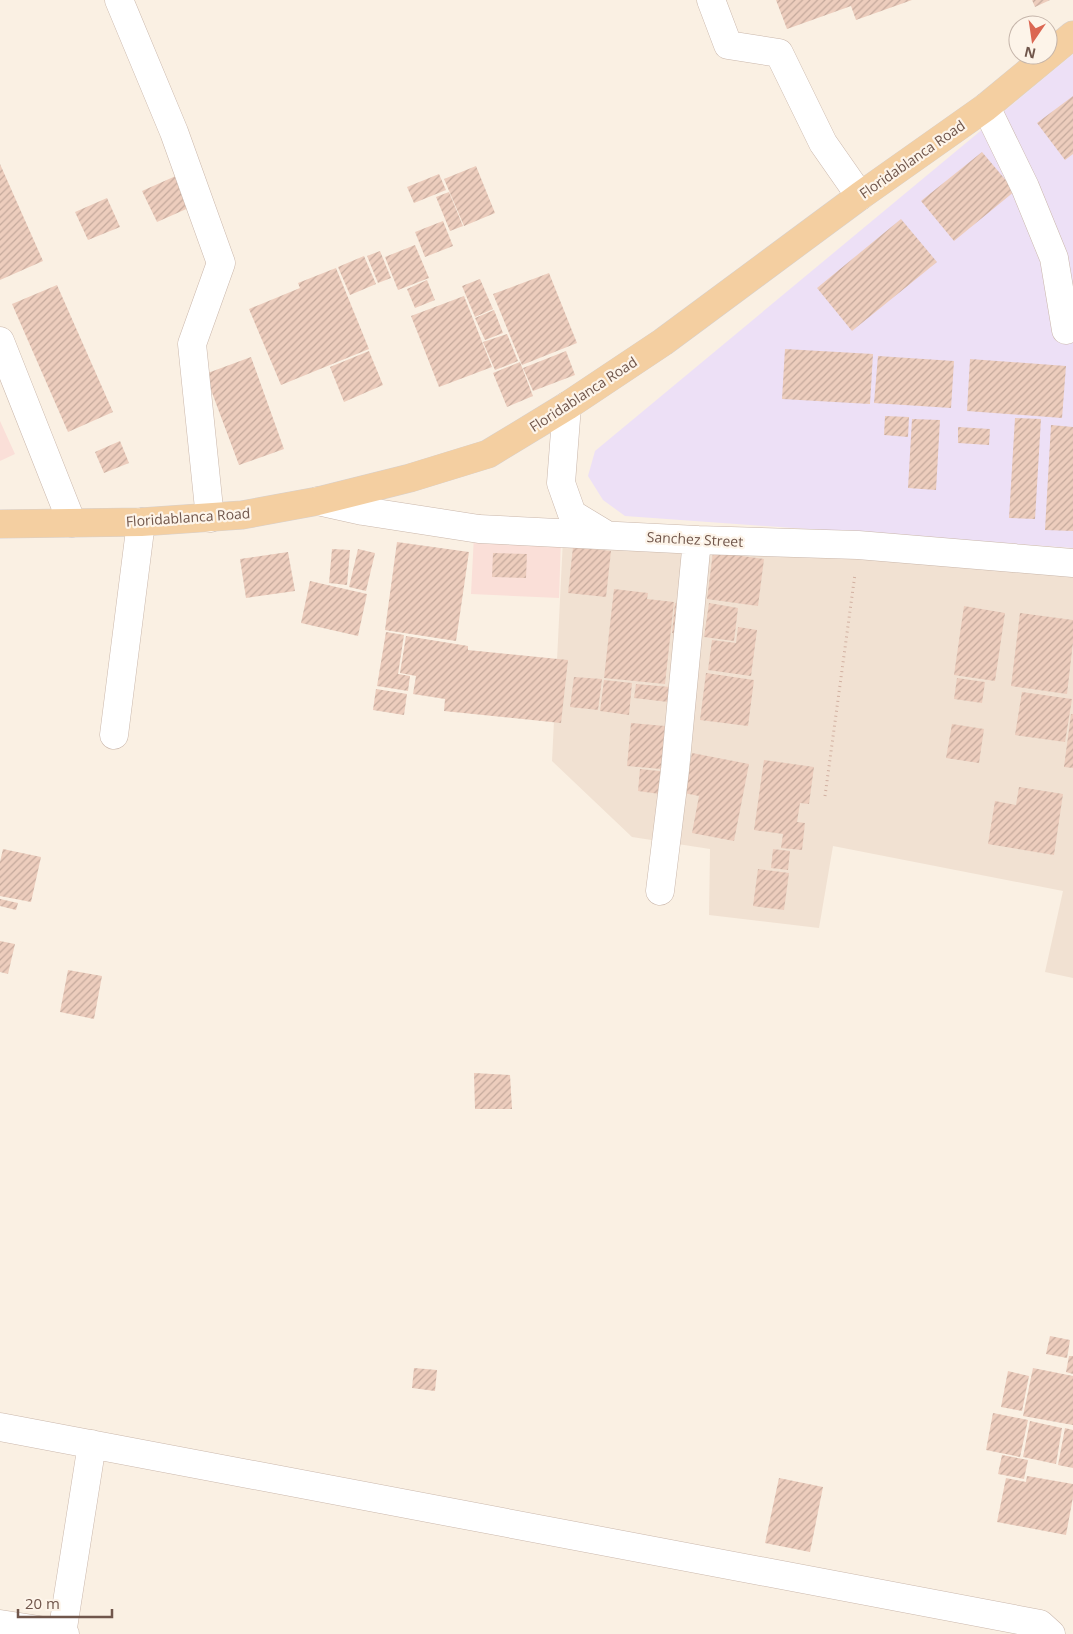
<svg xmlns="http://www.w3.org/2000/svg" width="1073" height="1634" font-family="'Open Sans',sans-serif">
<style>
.residential{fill:#f1e1d2}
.commercial{fill:#fadfd8}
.education{fill:#ede0f6}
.building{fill:url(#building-hatch)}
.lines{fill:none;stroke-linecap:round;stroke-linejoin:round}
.minor-casing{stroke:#cab7ab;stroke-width:29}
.major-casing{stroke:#d7d0cd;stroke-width:29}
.path{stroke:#d2b0a1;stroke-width:3;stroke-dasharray:1 4;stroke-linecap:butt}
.minor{stroke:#fff;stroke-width:28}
.major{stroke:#f4cfa1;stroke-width:28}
.labels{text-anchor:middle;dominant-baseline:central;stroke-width:4.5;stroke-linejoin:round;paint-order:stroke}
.street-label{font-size:14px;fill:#70564b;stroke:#fdf4e9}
</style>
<defs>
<pattern id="building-hatch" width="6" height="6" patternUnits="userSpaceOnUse" patternTransform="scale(1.25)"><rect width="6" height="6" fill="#edcdbd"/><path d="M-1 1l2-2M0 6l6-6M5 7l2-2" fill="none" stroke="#c4a99c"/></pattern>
</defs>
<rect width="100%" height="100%" fill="#faf0e3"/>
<path class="residential" d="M 563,539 L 1073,571 L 1073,978 L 1045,972 L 1063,891 L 833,846 L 819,928 L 709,915 L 710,849 L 632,837 L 552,761 Z"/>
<path class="commercial" d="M 0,421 L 15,454 L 0,461 Z
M 474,535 L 561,539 L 559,598 L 471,594 Z"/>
<path class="education" d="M 1073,54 L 1073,548 L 625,516 L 603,500 L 588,476 L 595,451 Z"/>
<path class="building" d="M 776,0 L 912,0 L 856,20 L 851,6 L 787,29 Z
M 1032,0 L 1050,0 L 1035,7 Z
M 1073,96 L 1073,154 L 1065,160 L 1037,123 Z
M 982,152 L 1015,191 L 954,241 L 921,201 Z
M 0,164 L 43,261 L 0,280 Z
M 476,166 L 495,213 L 464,226 L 444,179 Z
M 439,174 L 446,190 L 414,203 L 407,187 Z
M 178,175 L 193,206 L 157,222 L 142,191 Z
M 449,192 L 463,226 L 450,231 L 436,197 Z
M 107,198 L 120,227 L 88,240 L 75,212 Z
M 901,219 L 937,262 L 852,331 L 817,288 Z
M 443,221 L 453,246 L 425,257 L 415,232 Z
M 415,245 L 429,278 L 398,290 L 385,257 Z
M 380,251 L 391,278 L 378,283 L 367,256 Z
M 364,256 L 376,284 L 350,295 L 338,267 Z
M 336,268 L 369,349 L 281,385 L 249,309 L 300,288 L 298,283 Z
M 549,273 L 577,343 L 522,365 L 493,294 Z
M 480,279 L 493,309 L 475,317 L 462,286 Z
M 427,280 L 435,300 L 415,308 L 407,289 Z
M 57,285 L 113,412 L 68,432 L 12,304 Z
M 464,296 L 492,367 L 439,387 L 411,316 Z
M 494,310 L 503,333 L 485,340 L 475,318 Z
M 507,334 L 518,361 L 495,370 L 483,342 Z
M 785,349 L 873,354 L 870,404 L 782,399 Z
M 369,351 L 383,385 L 344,402 L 330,367 Z
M 566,351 L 575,375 L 533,391 L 523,368 Z
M 878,356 L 954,361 L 951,408 L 874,403 Z
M 251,357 L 284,449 L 239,465 L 205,374 Z
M 970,359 L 1066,366 L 1062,418 L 967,411 Z
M 520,362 L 533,396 L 507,407 L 493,373 Z
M 885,416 L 909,417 L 908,437 L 884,435 Z
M 1015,418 L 1041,419 L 1035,519 L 1009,518 Z
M 912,419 L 940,420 L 936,490 L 908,488 Z
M 1051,425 L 1073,427 L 1073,531 L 1045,530 Z
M 958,427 L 990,429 L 989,445 L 958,443 Z
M 120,441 L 129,463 L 104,473 L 95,452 Z
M 397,542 L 469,552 L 456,641 L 385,630 Z
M 573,547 L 611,551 L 606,597 L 568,593 Z
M 332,549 L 350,550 L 347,585 L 329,583 Z
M 358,549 L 375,553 L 366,591 L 349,587 Z
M 288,552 L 295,591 L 246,598 L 240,559 Z
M 713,552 L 764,559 L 758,606 L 707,599 Z
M 493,553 L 527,554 L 526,578 L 492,577 Z
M 310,581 L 367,594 L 358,636 L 301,623 Z
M 614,589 L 648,593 L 647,599 L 674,602 L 665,684 L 604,678 Z
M 675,603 L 685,604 L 682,634 L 672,633 Z
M 709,603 L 738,608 L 734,641 L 704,637 Z
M 964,606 L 1005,613 L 995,681 L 954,675 Z
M 1020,613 L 1073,620 L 1073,642 L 1067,694 L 1011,686 Z
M 738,627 L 757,630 L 751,676 L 708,670 L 712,640 L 736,643 Z
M 386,632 L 404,635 L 398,674 L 410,676 L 408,691 L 377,686 Z
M 406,636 L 468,646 L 468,650 L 568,660 L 561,723 L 444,711 L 445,699 L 413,694 L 416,676 L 400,673 Z
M 706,673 L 754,680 L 748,726 L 700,720 Z
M 574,677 L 602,679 L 598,710 L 570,707 Z
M 957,678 L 985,682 L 982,703 L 954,699 Z
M 604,680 L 632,683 L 629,715 L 600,711 Z
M 636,684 L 670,687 L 668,702 L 634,698 Z
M 376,689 L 407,694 L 404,715 L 373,710 Z
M 1022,692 L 1072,699 L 1065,742 L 1015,735 Z
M 1071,714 L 1073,714 L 1073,768 L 1064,767 Z
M 631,723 L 665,726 L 661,769 L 627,766 Z
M 952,724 L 984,729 L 979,763 L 946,758 Z
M 692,753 L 749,764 L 734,841 L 692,833 L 699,796 L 684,793 Z
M 764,760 L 814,767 L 809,804 L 800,803 L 797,822 L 805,823 L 802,850 L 781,848 L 783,834 L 754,830 Z
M 640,769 L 669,772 L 667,795 L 638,791 Z
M 1019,787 L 1063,794 L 1054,855 L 988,844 L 995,801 L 1016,805 Z
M 3,849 L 41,857 L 31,902 L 0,896 L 0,862 Z
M 773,849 L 790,851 L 788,870 L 771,868 Z
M 758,869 L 789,873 L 784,910 L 753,906 Z
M 0,899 L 18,903 L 16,910 L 0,906 Z
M 0,941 L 15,944 L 8,974 L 0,972 Z
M 68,970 L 102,976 L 94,1019 L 60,1012 Z
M 474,1073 L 510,1075 L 512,1109 L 475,1109 Z
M 1050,1336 L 1070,1340 L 1067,1358 L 1046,1354 Z
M 1069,1356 L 1073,1356 L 1073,1374 L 1066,1372 Z
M 414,1368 L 437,1370 L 435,1391 L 412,1388 Z
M 1033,1368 L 1073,1376 L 1073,1425 L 1023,1416 Z
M 1008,1371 L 1029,1376 L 1022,1411 L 1001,1407 Z
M 993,1413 L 1028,1420 L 1020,1457 L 986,1450 Z
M 1030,1421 L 1062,1428 L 1056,1464 L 1023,1457 Z
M 1065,1428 L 1073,1430 L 1073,1468 L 1058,1465 Z
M 1002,1455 L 1028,1460 L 1024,1479 L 998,1474 Z
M 1027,1476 L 1073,1484 L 1073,1497 L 1066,1535 L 997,1522 L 1006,1478 L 1026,1482 Z
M 779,1478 L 823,1487 L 810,1552 L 765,1543 Z"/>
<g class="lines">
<g class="minor-casing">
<path id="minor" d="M 119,0 L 174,132 L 221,263 L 192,344 L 210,518
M 711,0 L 728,45 L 779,53 L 823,143 L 860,196
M 986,107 L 1025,187 L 1054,258 L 1066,330
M 0,341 L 72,523
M 567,406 L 561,483 L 572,514 L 605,534
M 318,501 L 363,511 L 479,529 L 697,540 L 858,545 L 1073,563
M 114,735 L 141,522
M 660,891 L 675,770 L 697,540
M 0,1427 L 1040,1624 L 1051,1634
M 0,1624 L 65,1634
M 62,1634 L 92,1444"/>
</g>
<g class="major-casing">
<path id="major" d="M 0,524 L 141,522 L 242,515 L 318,501 L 410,478 L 488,454 L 567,406 L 663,342 L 860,196 L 986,107 L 1073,35"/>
</g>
<path class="path" d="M 825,796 L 855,574"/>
<use href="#minor" class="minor"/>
<use href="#major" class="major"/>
</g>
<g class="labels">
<g class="street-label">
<text transform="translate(912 159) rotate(-35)">Floridablanca Road</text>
<text transform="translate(583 394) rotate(-33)">Floridablanca Road</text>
<text transform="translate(188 517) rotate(-4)">Floridablanca Road</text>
<text transform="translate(695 539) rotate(3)">Sanchez Street</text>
</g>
</g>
<g transform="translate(1033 40) rotate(193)"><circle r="24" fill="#fdf4e9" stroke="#c5b5aa"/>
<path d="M0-4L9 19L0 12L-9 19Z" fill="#db6752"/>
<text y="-8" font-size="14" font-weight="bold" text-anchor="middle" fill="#70564b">N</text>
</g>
<path d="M18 1609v8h94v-8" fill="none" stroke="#70564b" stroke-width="2.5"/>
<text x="25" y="1609" font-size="15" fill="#70564b" stroke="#fdf4e9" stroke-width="4" paint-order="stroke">20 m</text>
</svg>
